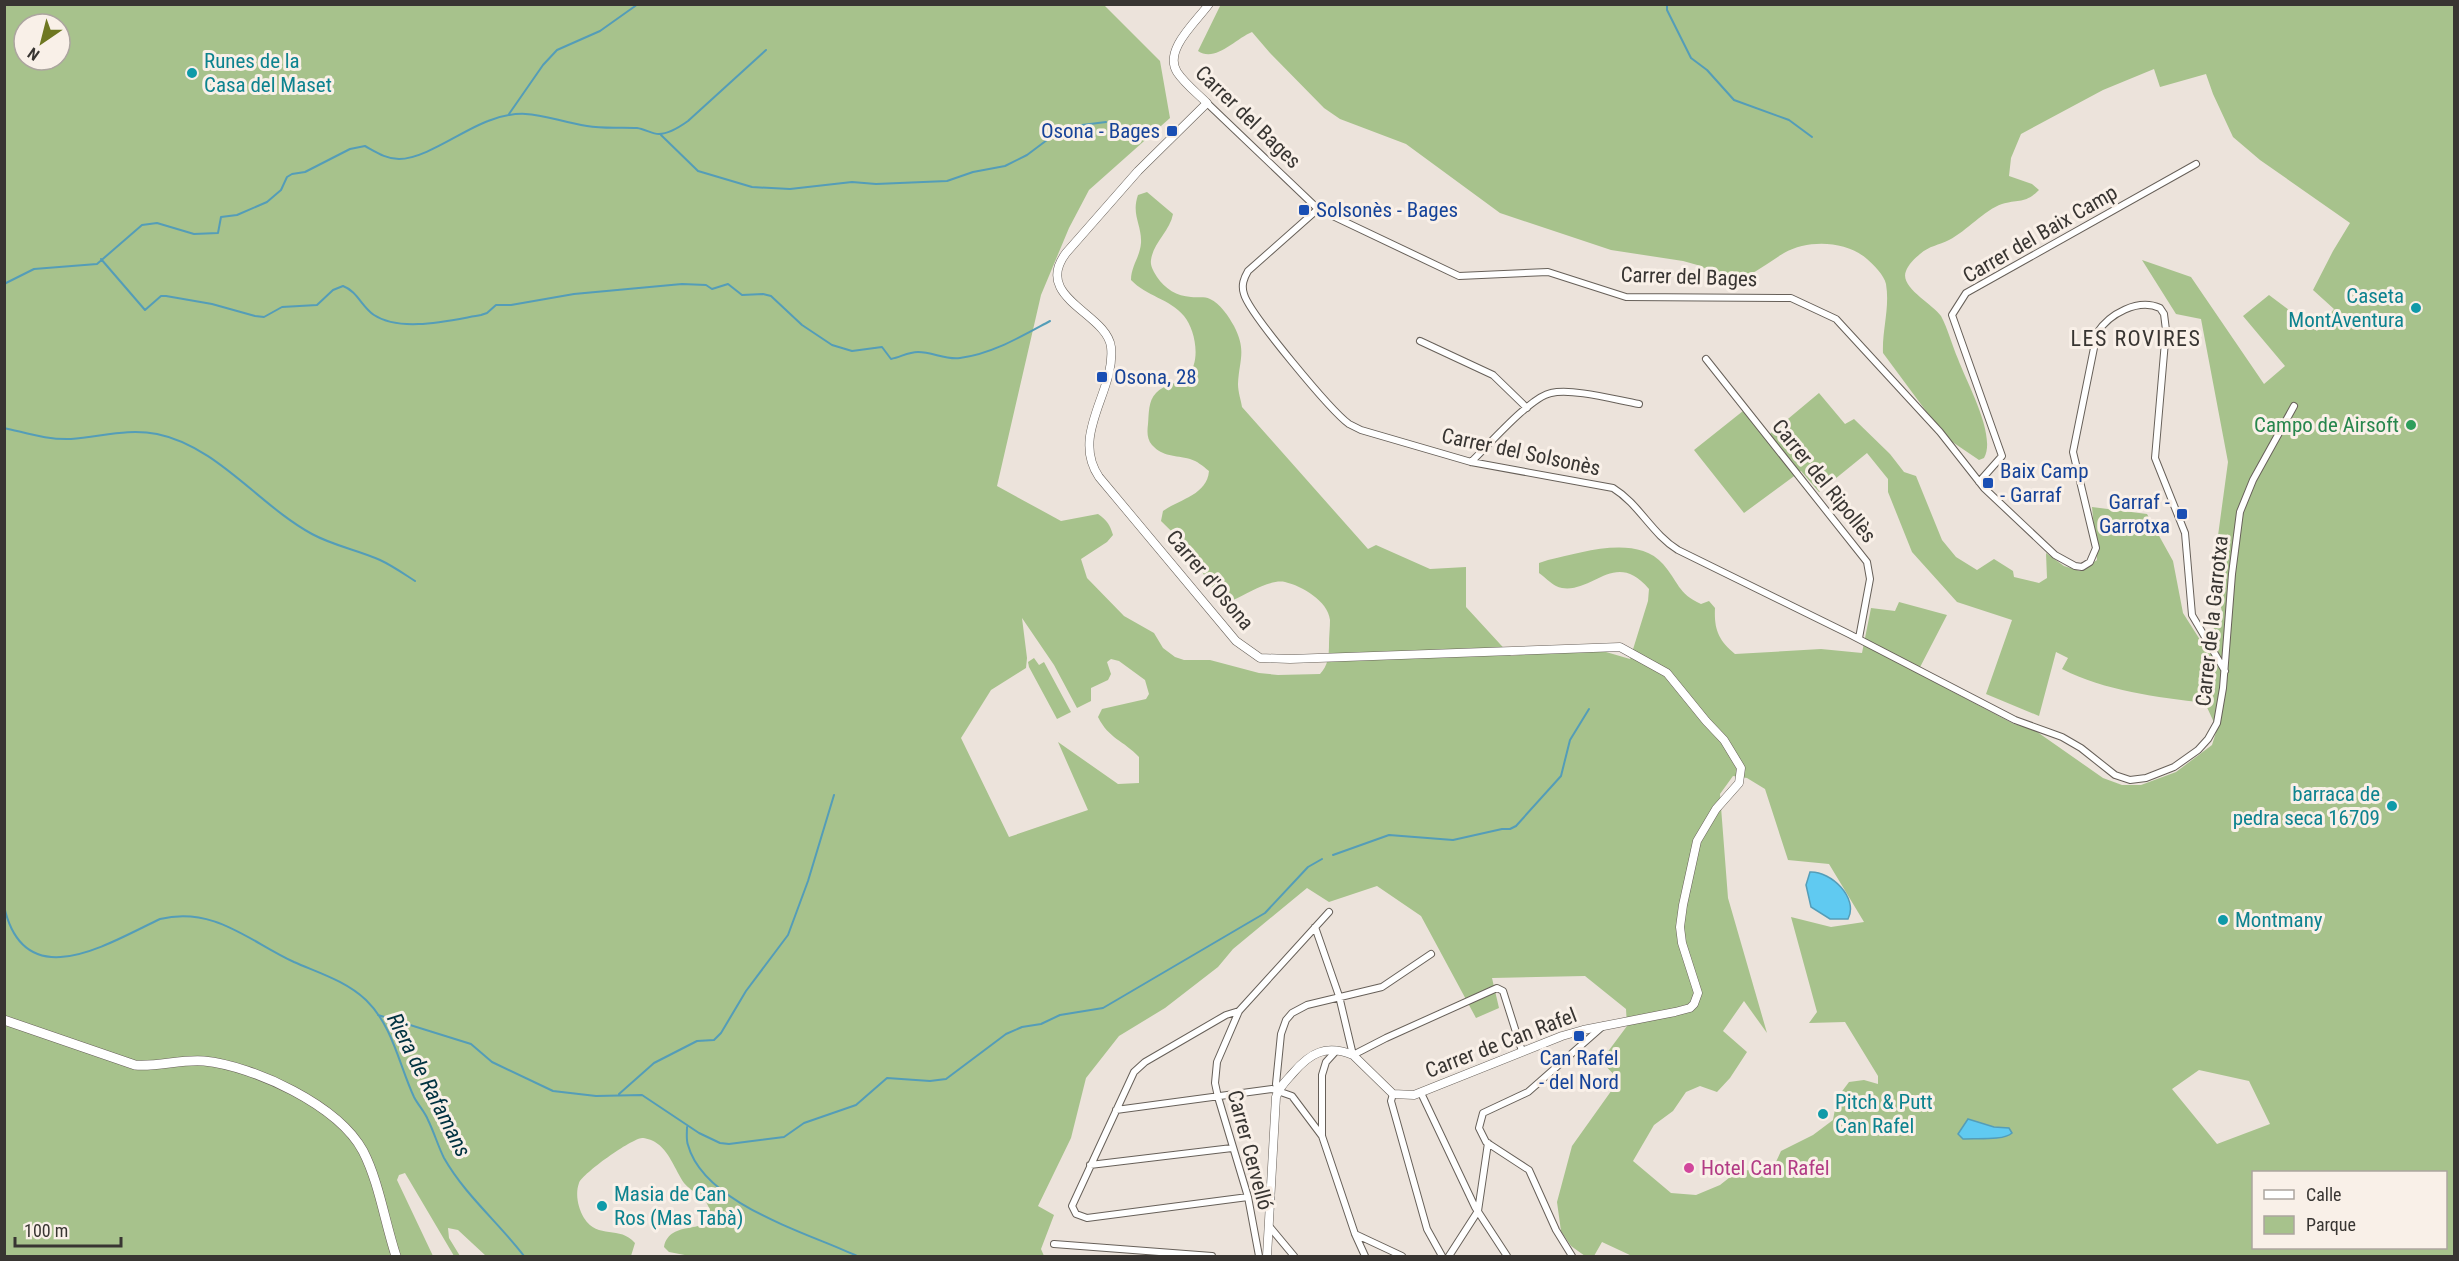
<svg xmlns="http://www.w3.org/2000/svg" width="2459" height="1261" font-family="'Roboto Condensed',sans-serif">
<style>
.green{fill:#a7c28c;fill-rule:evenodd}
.water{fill:#60caf1;stroke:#549db8;stroke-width:1.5}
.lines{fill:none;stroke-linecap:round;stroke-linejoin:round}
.stream{stroke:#549db8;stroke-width:2}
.minor-casing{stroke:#676059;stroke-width:8}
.tertiary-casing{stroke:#676059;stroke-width:9}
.secondary-casing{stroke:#676059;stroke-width:10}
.minor{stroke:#fff;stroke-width:6}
.tertiary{stroke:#fff;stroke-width:8}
.secondary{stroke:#fff;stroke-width:9}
.culture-dot{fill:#0f9aa8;stroke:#f9f0e8;stroke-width:2}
.transit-dot{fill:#1a4fb4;stroke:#f9f0e8;stroke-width:2}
.leisure-dot{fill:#2e9e5b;stroke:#f9f0e8;stroke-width:2}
.hotel-dot{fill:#d1479c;stroke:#f9f0e8;stroke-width:2}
.labels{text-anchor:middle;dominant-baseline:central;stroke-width:6;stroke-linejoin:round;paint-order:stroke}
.culture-label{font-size:21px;fill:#0d838f;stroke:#f9f0e8;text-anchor:start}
.street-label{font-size:21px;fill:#383532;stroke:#f9f0e8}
.transit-label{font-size:21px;fill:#164399;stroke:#f9f0e8;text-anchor:start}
.leisure-label{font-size:21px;fill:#27864d;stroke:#f9f0e8;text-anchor:end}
.hotel-label{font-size:21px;fill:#b23c85;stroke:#f9f0e8;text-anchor:start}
.neighbourhood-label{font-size:22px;letter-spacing:1.5px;fill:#383532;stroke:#f9f0e8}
.water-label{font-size:22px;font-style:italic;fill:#003241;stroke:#f9f0e8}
</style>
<rect width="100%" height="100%" fill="#ece3db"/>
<path class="green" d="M 1221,4 L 2454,5 L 2454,1256 L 1632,1256 L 1602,1242 L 1594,1256 L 1585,1256 L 1571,1246 L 1561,1231 L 1557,1202 L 1572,1146 L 1619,1080 L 1601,1061 L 1627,1026 L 1626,1009 L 1585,976 L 1492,978 L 1499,1008 L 1476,1018 L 1421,916 L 1377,886 L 1329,902 L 1307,888 L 1233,949 L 1218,967 L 1165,1008 L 1119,1036 L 1086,1078 L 1071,1138 L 1038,1206 L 1054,1215 L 1041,1249 L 1044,1256 L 690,1256 L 669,1252 L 664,1247 C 670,1218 711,1236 710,1213 C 709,1197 692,1193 684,1183 C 675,1170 669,1150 655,1142 C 652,1140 645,1138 642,1138 C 631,1139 583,1173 579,1183 C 575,1194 578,1208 584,1218 C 598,1240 620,1225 635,1243 L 631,1256 L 486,1256 L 458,1230 L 448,1228 L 449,1238 L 460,1256 L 454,1256 L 405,1173 L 399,1175 L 397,1180 L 433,1256 L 5,1256 L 5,5 L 1104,5 L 1160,61 L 1170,118 L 1089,190 L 1069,228 L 1041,295 L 997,486 L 1061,521 L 1098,514 C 1107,520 1110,525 1113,535 L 1107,542 L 1081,559 L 1087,578 L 1124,616 L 1154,633 L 1163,648 L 1175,657 L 1184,660 L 1210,660 L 1259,673 L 1278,675 L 1320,674 C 1328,666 1329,655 1329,644 C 1329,636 1330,628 1330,620 C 1328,601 1302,586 1285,582 C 1269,579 1247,594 1233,600 C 1208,597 1203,566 1188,548 C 1180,539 1170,530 1161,521 L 1163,511 C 1180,499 1207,495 1209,471 C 1203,466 1197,461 1190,459 C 1175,455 1163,457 1152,445 C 1147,439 1147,432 1148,424 C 1149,414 1148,401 1156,393 C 1164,384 1178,384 1187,376 C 1202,362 1195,329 1184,316 C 1170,299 1146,296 1131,280 C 1131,266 1140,257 1141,243 C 1142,225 1131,215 1138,195 L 1147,192 L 1173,214 C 1170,231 1153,243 1151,260 C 1150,266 1154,272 1157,277 C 1165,289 1177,296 1191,297 C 1198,298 1204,296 1210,299 C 1220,303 1229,317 1234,326 C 1247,351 1239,360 1238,384 C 1238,392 1241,400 1242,407 L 1368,549 L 1376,545 L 1430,569 L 1466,567 L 1466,607 L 1511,656 L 1589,647 L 1630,659 L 1648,601 L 1649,589 C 1615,549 1594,593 1562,588 C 1554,587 1546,578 1539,573 L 1539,563 L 1548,560 C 1581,553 1636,534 1663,564 C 1678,581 1678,594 1701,604 L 1709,601 L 1715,608 C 1714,629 1718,640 1735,654 L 1821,649 L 1862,653 L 1871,608 L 1895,611 L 1899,602 L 1947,615 L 1917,673 L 2014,724 L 2033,729 L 2103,778 L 2122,785 L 2141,785 L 2176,772 L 2212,745 L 2217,729 L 2205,703 C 2157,697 2105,691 2062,669 L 2068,658 L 2056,652 L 2039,716 L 1986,694 L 2012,620 L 1957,602 L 1912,552 L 1888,492 L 1888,479 L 1867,453 L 1819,492 L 1801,471 L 1744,513 L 1694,450 L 1743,411 L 1765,438 L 1819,393 L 1845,424 L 1854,419 L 1890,454 L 1904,472 L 1916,476 L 1942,540 L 1956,557 L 1977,570 L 1994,559 L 2013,571 L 2014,577 L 2039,583 L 2047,578 L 2046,553 L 2064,566 L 2080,571 L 2097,560 L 2092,507 L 2147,514 L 2173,561 L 2183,613 L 2202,643 L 2223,617 L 2216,583 L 2217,543 L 2228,462 L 2201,319 L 2176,314 L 2142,260 L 2191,277 L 2264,384 L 2285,366 L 2243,316 L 2269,295 L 2317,331 L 2334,309 L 2313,290 L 2333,251 L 2350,223 L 2260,160 L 2233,137 L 2213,94 L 2206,74 L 2160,87 L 2154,69 L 2103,90 L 2021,134 L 2011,158 L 2009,176 L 2032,184 L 2039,190 C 2025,204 2019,199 2002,204 C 1984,210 1967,231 1949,240 C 1939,245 1929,246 1920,254 C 1915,258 1908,265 1906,271 C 1899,287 1933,304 1941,316 C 1948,329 1952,345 1958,359 C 1966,381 1997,436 1984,458 L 1979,460 L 1948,439 L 1940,430 L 1883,353 C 1882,330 1890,308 1886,284 C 1884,275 1874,265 1867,259 C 1846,241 1809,239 1784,253 C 1764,265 1752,277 1728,282 L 1701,266 L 1683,261 L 1611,250 L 1500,213 L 1406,144 L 1340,119 L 1324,108 L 1270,53 L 1252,32 C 1235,39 1215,63 1198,51 ZM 24,24 L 60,24 L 60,60 L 24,60 ZM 1022,618 L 1054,665 L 1077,708 L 1091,701 L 1091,688 L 1108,680 L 1111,674 L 1107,662 L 1111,659 L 1119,661 L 1145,680 L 1149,694 L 1146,699 L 1102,709 L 1098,717 C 1109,739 1123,740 1139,757 L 1139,783 L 1118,784 L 1058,742 L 1088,810 L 1009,837 L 961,738 L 991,690 L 1026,668 L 1027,658 ZM 1733,776 L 1747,778 L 1765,789 L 1788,860 L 1829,864 L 1864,922 L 1831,927 L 1791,917 L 1817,1012 L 1809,1023 L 1845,1022 L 1878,1076 L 1878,1084 L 1864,1080 L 1849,1082 L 1837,1098 L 1833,1120 L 1813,1135 L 1781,1151 L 1775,1164 L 1775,1171 L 1739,1170 L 1720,1185 L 1696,1195 L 1671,1193 L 1633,1161 L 1654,1125 L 1673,1111 L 1686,1092 L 1700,1086 L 1717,1092 L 1730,1078 L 1747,1052 L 1723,1031 L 1744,1001 L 1767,1033 L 1728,898 L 1720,794 ZM 2199,1070 L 2249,1081 L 2270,1124 L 2217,1144 L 2172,1089 ZM 2254,1172 L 2446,1172 L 2446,1248 L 2254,1248 Z
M 1034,658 L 1039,665 L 1044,662 L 1071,712 L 1057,719 L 1029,667 L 1028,662 Z"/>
<path class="water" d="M 1810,872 C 1831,871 1859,898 1848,919 L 1830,919 L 1811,907 L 1806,885 Z
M 1968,1119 L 1994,1127 L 2009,1128 L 2012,1133 C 2004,1141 1975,1138 1963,1139 L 1958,1134 Z"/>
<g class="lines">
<path class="stream" d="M 1667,4 L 1667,10 L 1691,58 L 1707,70 L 1734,100 L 1789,120 L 1812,137
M 509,114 L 543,65 L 557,50 L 600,31 L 638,4
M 661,135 L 698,171 L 752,187 L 790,189 L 852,182 L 876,184 L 947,181 L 973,172 L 1005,166 L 1027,155 L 1055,134 L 1082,125 L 1106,122
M 101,259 L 145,310 L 161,296 L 166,296 L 212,304 L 255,316 L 264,317 L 282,307 L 317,305 L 333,290 L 343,286 C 357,291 362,307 374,315 C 401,333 451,320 481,315 L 487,313 L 496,305 L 511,305 L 574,294 L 682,284 L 706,285 L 712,289 L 728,284 L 742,295 L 763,294 L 771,296 L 802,325 L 832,345 L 852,351 L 882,347 L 891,359 C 901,357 908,352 918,352 C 933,352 945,360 960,358 C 992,354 1022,336 1050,321
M 4,284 L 34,269 L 97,264 L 142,225 L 157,223 L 194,234 L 218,233 L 221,217 L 237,215 L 267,202 L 281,190 L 287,177 L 292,174 L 305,172 L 350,149 L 365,146 C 376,152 386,159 399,159 C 425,159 463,130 488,121 C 528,105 548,120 587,126 C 604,129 620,127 637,128 C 645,129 652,134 659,134 C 669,134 681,126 688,121 L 766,50
M 4,428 C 27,433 48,440 71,439 C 101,437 127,428 157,434 C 217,446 260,506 312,534 C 334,546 358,550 380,560 C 393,566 404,574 415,581
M 1333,855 L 1389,835 L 1453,840 L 1502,829 L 1510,829 L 1516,826 L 1561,776 L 1570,740 L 1589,709
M 4,906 C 24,997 107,944 160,919 C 214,906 249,941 294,962 C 319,973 346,981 366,1000 C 393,1026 399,1065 414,1097 C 418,1105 425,1112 428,1120 C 434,1132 438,1146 444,1158 C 465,1195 499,1223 524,1256
M 378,1015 L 471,1044 L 492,1062 L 553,1091 L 596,1096 L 642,1095 L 699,1133 L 720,1143 L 729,1144 L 784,1137 L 804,1123 L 856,1105 L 887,1078 L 930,1081 L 946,1079 L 1006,1034 L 1022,1027 L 1041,1024 L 1060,1015 L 1103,1008 L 1265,913 L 1308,867 L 1322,859
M 619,1094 L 654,1063 L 697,1041 L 714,1040 L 721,1033 L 746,991 L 788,935 L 808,881 L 834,795
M 687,1127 C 687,1133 686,1140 688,1145 C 704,1204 808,1233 857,1256"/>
<g class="minor-casing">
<path id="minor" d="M 1207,103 L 1318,209 L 1459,276 L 1548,272 L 1626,297 L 1791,298 L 1836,319 L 1940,432 L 1984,488 L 2055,555 L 2075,566 L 2082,567 L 2090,562 L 2096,548 L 2073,452 L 2097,333 C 2109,314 2138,298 2160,308 L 2164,314 L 2166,330 L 2155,458 L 2185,533 L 2192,615 L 2225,671
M 1318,209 L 1248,271 C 1244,278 1241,285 1244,294 C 1249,313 1331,411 1349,424 L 1361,430 L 1471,462 L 1613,488 C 1639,504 1652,534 1678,550 L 1849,634 L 2015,720 L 2062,737 L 2081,748 L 2115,775 L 2130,780 L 2146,778 L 2174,767 L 2198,750 L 2208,739 L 2217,723 L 2223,688 L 2232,574 L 2240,512 L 2253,480 L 2294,406
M 1420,341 L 1493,375 L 1527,408
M 1706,359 L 1867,562 L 1870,579 L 1859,638
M 1471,462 C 1488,446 1530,397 1551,393 C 1573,388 1616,400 1639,404
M 1979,482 L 2002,456 L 1952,315 L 1966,293 L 2196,164
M 1315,927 L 1339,996 L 1353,1055 L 1386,1038 L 1497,988 L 1503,991 L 1522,1051
M 1239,1011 L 1226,1015 L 1145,1062 L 1134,1072 L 1072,1206 L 1076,1214 L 1087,1218 L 1248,1197
M 1336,1051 L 1326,1062 L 1322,1075 L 1322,1136 L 1355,1234 L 1365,1256
M 1278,1091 L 1276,1084 L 1281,1034 L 1286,1020 L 1292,1013 L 1307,1005 L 1382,987 L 1431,954
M 1421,1093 L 1475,1207 L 1507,1256
M 1393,1094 L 1391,1101 L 1427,1229 L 1442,1256
M 1116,1110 L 1272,1089 L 1292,1096 L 1322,1136
M 1090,1165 L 1232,1148
M 1269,1226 L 1294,1256
M 1355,1234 L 1402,1256
M 1054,1244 L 1212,1256
M 1259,1256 L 1248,1197 L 1218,1097 L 1215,1083 L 1217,1062 L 1239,1011 L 1329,912
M 1449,1256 L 1478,1211 L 1488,1143
M 1572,1256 L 1556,1230 L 1529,1170 L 1486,1142 L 1479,1128 L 1483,1113 L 1528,1092 L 1603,1026"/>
</g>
<g class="tertiary-casing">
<path id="tertiary" d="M 1209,4 C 1197,21 1163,50 1177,72 C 1185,84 1197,93 1207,103 L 1138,171 L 1066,253 C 1032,298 1107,313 1111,347 C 1116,391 1070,434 1099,477 L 1236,641 L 1260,658 L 1290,659 L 1620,647 L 1667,673 L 1706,721 L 1724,740 L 1741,768 L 1739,783 L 1716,809 L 1697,841 L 1683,905 L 1680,927 L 1682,943 L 1698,993 L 1694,1004 L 1690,1008 L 1675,1012 L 1583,1030 L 1562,1036 L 1414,1095 L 1393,1094 L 1353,1055 C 1326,1044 1310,1053 1293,1073 C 1286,1081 1279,1087 1276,1097 L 1267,1256"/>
</g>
<g class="secondary-casing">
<path id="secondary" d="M 4,1020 L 135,1065 C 158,1067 181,1059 204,1061 C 254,1066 338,1105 363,1151 C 379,1182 385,1223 396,1256"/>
</g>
<use href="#minor" class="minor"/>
<use href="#tertiary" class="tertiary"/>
<use href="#secondary" class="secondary"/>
</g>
<g class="culture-dot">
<circle cx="192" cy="73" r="6"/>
<circle cx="2416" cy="308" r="6"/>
<circle cx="2392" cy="806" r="6"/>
<circle cx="2223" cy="920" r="6"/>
<circle cx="1823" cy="1114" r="6"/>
<circle cx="602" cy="1206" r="6"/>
</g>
<g class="transit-dot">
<rect x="1166" y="125" width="12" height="12" rx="3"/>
<rect x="1298" y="204" width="12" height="12" rx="3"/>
<rect x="1096" y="371" width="12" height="12" rx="3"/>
<rect x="1982" y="477" width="12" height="12" rx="3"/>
<rect x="2176" y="508" width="12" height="12" rx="3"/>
<rect x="1573" y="1030" width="12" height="12" rx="3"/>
</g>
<circle class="leisure-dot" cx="2411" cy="425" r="6"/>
<circle class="hotel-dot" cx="1689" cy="1168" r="6"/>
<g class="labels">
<g class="culture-label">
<text x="204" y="61">Runes de la<tspan x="204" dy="24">Casa del Maset</tspan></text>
<text x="2404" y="296" text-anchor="end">Caseta<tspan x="2404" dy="24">MontAventura</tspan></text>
<text x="2380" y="794" text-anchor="end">barraca de<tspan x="2380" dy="24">pedra seca 16709</tspan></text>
<text x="2235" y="920">Montmany</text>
<text x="1835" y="1102">Pitch &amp; Putt<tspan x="1835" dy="24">Can Rafel</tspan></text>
<text x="614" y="1194">Masia de Can<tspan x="614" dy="24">Ros (Mas Tabà)</tspan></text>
</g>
<g class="street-label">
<text transform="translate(1248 117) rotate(44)">Carrer del Bages</text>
<text transform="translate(2040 234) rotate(-30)">Carrer del Baix Camp</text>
<text transform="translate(1689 277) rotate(2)">Carrer del Bages</text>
<text transform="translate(1521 452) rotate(12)">Carrer del Solsonès</text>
<text transform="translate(1824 481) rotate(51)">Carrer del Ripollès</text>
<text transform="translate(1210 580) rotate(50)">Carrer d'Osona</text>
<text transform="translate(2212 621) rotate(-84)">Carrer de la Garrotxa</text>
<text transform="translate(1501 1043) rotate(-21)">Carrer de Can Rafel</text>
<text transform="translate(1250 1150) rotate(75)">Carrer Cervelló</text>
</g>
<g class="transit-label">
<text x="1160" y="131" text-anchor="end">Osona - Bages</text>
<text x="1316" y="210">Solsonès - Bages</text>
<text x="1114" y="377">Osona, 28</text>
<text x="2000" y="471">Baix Camp<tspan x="2000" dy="24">- Garraf</tspan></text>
<text x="2170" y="502" text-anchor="end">Garraf -<tspan x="2170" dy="24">Garrotxa</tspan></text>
<text x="1579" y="1058" text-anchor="middle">Can Rafel<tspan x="1579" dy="24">- del Nord</tspan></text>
</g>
<g class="leisure-label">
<text x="2399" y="425">Campo de Airsoft</text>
</g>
<g class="hotel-label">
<text x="1701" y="1168">Hotel Can Rafel</text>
</g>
<g class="neighbourhood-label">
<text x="2136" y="338">LES ROVIRES</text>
</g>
<g class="water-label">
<text transform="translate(429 1085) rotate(63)">Riera de Rafamans</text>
</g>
</g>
<rect width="2459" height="1261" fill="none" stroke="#383532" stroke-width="12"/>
<rect x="2252" y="1171" width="195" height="78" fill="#f9f0e8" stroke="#aca59f" stroke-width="1.5"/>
<rect x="2264" y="1190" width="30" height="9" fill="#ffffff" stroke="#aca59f" stroke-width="1.5"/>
<text x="2306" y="1201" font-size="18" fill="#383532">Calle</text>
<rect x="2264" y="1216" width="30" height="18" fill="#a7c28c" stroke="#aca59f" stroke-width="1.5"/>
<text x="2306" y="1231" font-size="18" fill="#383532">Parque</text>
<g transform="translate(42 42) rotate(215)"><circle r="28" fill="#f9f0e8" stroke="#aca59f" stroke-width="1.5"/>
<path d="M0-4.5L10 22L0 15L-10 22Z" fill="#6e7721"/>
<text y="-9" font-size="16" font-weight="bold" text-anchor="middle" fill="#383532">N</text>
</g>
<path d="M15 1237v9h106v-9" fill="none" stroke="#383532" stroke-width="3"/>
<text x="24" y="1237" font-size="18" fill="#383532" stroke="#f9f0e8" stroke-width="4.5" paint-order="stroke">100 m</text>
</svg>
